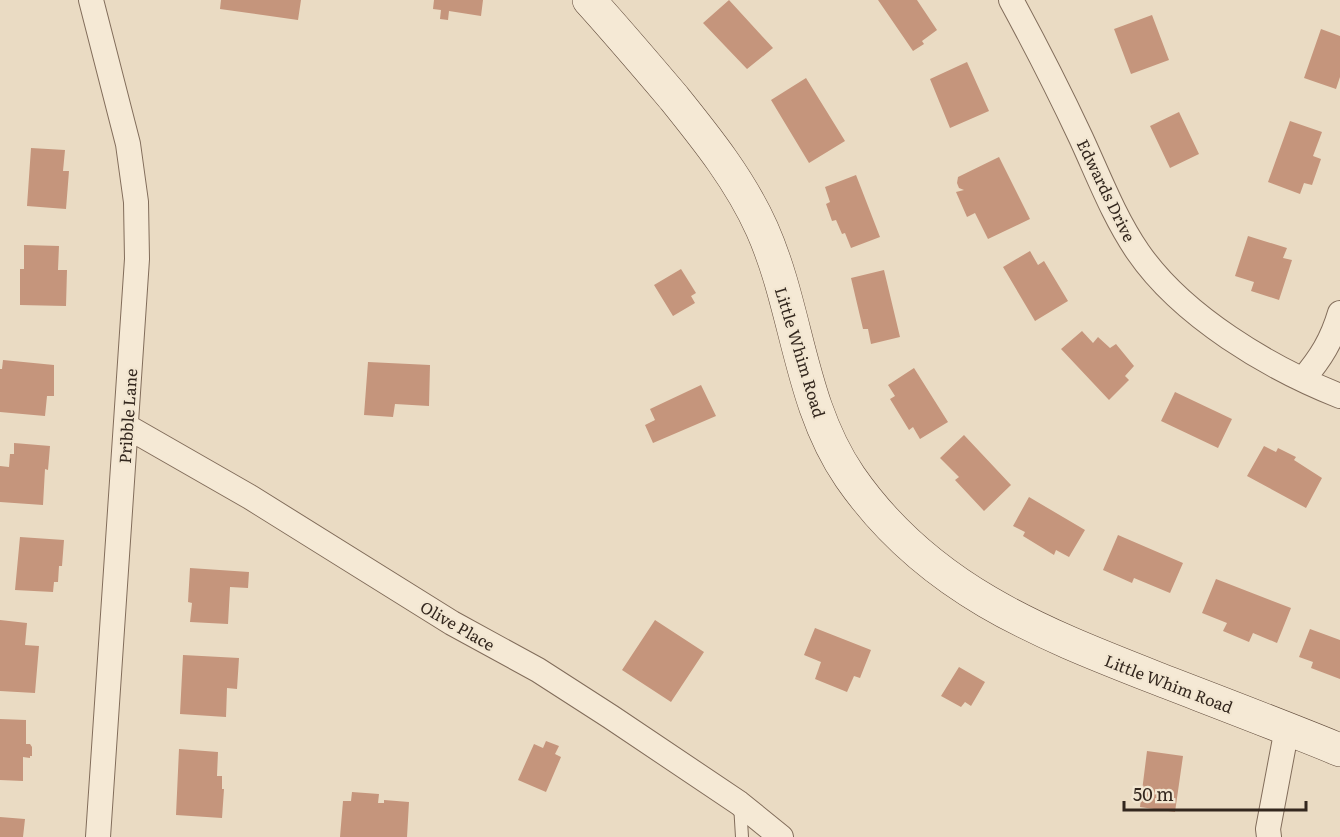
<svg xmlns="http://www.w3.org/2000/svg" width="1340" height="837" font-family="Literata,serif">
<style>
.building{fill:#c5957c}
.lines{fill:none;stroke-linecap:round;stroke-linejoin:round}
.lane-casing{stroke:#826d5b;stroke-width:14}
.street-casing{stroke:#826d5b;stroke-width:26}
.secondary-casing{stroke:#644e3e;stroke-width:34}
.lane{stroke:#f5e9d5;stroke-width:12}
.street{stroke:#f5e9d5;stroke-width:24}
.secondary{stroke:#f5e9d5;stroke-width:33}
.labels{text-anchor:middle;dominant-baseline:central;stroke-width:4.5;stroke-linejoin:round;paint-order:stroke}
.street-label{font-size:16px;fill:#33271e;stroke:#f2e6d1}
</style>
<rect width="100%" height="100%" fill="#eadbc3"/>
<path class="building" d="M 221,0 L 301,0 L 298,20 L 220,9 Z
M 434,0 L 483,0 L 481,16 L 449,11 L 448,20 L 440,19 L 441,10 L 433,9 Z
M 729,0 L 773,48 L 747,69 L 703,23 Z
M 878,0 L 917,0 L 937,30 L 922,41 L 924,44 L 913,51 Z
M 1152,15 L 1169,60 L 1131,74 L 1114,29 Z
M 1321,29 L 1340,36 L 1340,77 L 1336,89 L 1304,78 Z
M 967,62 L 989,111 L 950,128 L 930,79 Z
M 806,78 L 845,141 L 809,163 L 771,100 Z
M 1179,112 L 1199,154 L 1170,168 L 1150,126 Z
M 1290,121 L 1322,132 L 1313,156 L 1321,159 L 1312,185 L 1304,183 L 1300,194 L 1268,182 Z
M 31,148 L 65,150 L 63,171 L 69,171 L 66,209 L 27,206 Z
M 999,157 L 1030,219 L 988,239 L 975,213 L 967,217 L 956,192 L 964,190 L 959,188 L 957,183 L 958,177 Z
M 856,175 L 880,237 L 851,248 L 845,233 L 842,234 L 836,220 L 832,221 L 826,204 L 830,202 L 825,187 Z
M 1248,236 L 1287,248 L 1283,258 L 1292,260 L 1279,300 L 1251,291 L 1254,282 L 1235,276 Z
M 24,245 L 59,246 L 58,270 L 67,270 L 66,306 L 20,305 L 20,269 L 24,269 Z
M 1030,251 L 1038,265 L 1044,261 L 1068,301 L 1035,321 L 1003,267 Z
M 681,269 L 696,293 L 691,296 L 695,303 L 673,316 L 654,285 Z
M 884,270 L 900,337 L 871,344 L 868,329 L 863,329 L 851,278 Z
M 1082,331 L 1093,343 L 1098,337 L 1110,348 L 1116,344 L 1134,366 L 1125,376 L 1129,380 L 1109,400 L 1061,349 Z
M 3,360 L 54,365 L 54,396 L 47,396 L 45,416 L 0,412 L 0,369 L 2,369 Z
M 368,362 L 430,365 L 429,406 L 395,404 L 393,417 L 364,415 Z
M 914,368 L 948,422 L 920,439 L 913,427 L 909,430 L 890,399 L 895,396 L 888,385 Z
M 701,385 L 716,416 L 653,443 L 645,425 L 655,420 L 650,409 Z
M 1175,392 L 1232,419 L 1218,448 L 1161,421 Z
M 964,435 L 1011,485 L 984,511 L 955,480 L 959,477 L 940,458 Z
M 14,443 L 50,446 L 48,470 L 45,469 L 43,505 L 0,502 L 0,466 L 9,467 L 10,454 L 14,454 Z
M 1264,446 L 1276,452 L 1278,448 L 1296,457 L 1294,460 L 1322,478 L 1306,508 L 1247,476 Z
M 1029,497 L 1085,530 L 1069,557 L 1056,550 L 1054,555 L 1023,536 L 1025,532 L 1013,526 Z
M 1118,535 L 1183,563 L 1170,593 L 1134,578 L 1132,583 L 1103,570 Z
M 20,537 L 64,540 L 62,566 L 59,566 L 58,582 L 54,582 L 53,592 L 15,590 Z
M 190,568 L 249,572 L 248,588 L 230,587 L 228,624 L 190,622 L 192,603 L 188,602 Z
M 1216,579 L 1291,608 L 1277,643 L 1253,633 L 1249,642 L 1223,631 L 1227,623 L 1202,613 Z
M 0,620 L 27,623 L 25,645 L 39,646 L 35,693 L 0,691 Z
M 655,620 L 704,652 L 671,702 L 622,670 Z
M 815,628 L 871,650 L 860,678 L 854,676 L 847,692 L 815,679 L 821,662 L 804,655 Z
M 1310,629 L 1340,640 L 1340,679 L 1311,668 L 1313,662 L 1299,657 Z
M 183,655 L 239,658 L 237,689 L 227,688 L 226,717 L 180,714 Z
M 959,667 L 985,682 L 971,706 L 965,702 L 961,707 L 941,696 Z
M 0,719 L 26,720 L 26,744 L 30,744 L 32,747 L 32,756 L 30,756 L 30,758 L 23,757 L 23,781 L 0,780 Z
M 546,741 L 559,746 L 555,754 L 561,757 L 546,792 L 518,780 L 534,744 L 543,748 Z
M 179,749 L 218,752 L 217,776 L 222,776 L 222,789 L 224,789 L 222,818 L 176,815 Z
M 1147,751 L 1183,756 L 1175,812 L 1140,807 Z
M 352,792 L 379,794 L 378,803 L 384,803 L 384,800 L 409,802 L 407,837 L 340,837 L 343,801 L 351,801 Z
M 0,817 L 25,819 L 23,837 L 0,837 Z"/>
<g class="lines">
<g class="lane-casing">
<path id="lane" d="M 740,804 L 742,837"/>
</g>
<g class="street-casing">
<path id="street" d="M 91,0 L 128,144 L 136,202 L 137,259 L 98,837
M 1011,0 C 1036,46 1059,91 1081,138 C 1099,177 1114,217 1138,252 C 1182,316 1269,368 1340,396
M 1303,379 C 1321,358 1332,340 1340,313
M 126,426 L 250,497 L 452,623 L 538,670 L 611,717 L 739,803 L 781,837
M 1269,837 L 1268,829 L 1287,728"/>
</g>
<g class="secondary-casing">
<path id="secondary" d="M 589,0 C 618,32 646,65 674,98 C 707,139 740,180 762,229 C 798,310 799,403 850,477 C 927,588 1036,631 1156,678 C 1218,702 1279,725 1340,750"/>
</g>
<use href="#lane" class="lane"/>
<use href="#street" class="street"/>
<use href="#secondary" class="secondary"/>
</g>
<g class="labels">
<g class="street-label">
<text transform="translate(1107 190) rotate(64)">Edwards Drive</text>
<text transform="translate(801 352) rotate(73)">Little Whim Road</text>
<text transform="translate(127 416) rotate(-86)">Pribble Lane</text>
<text transform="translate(458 625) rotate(30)">Olive Place</text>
<text transform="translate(1169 683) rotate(21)">Little Whim Road</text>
</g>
</g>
<path d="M1124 801v9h182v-9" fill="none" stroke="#33271e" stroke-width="3"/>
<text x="1133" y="801" font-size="18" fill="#33271e" stroke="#f2e6d1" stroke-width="4.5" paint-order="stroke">50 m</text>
</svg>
